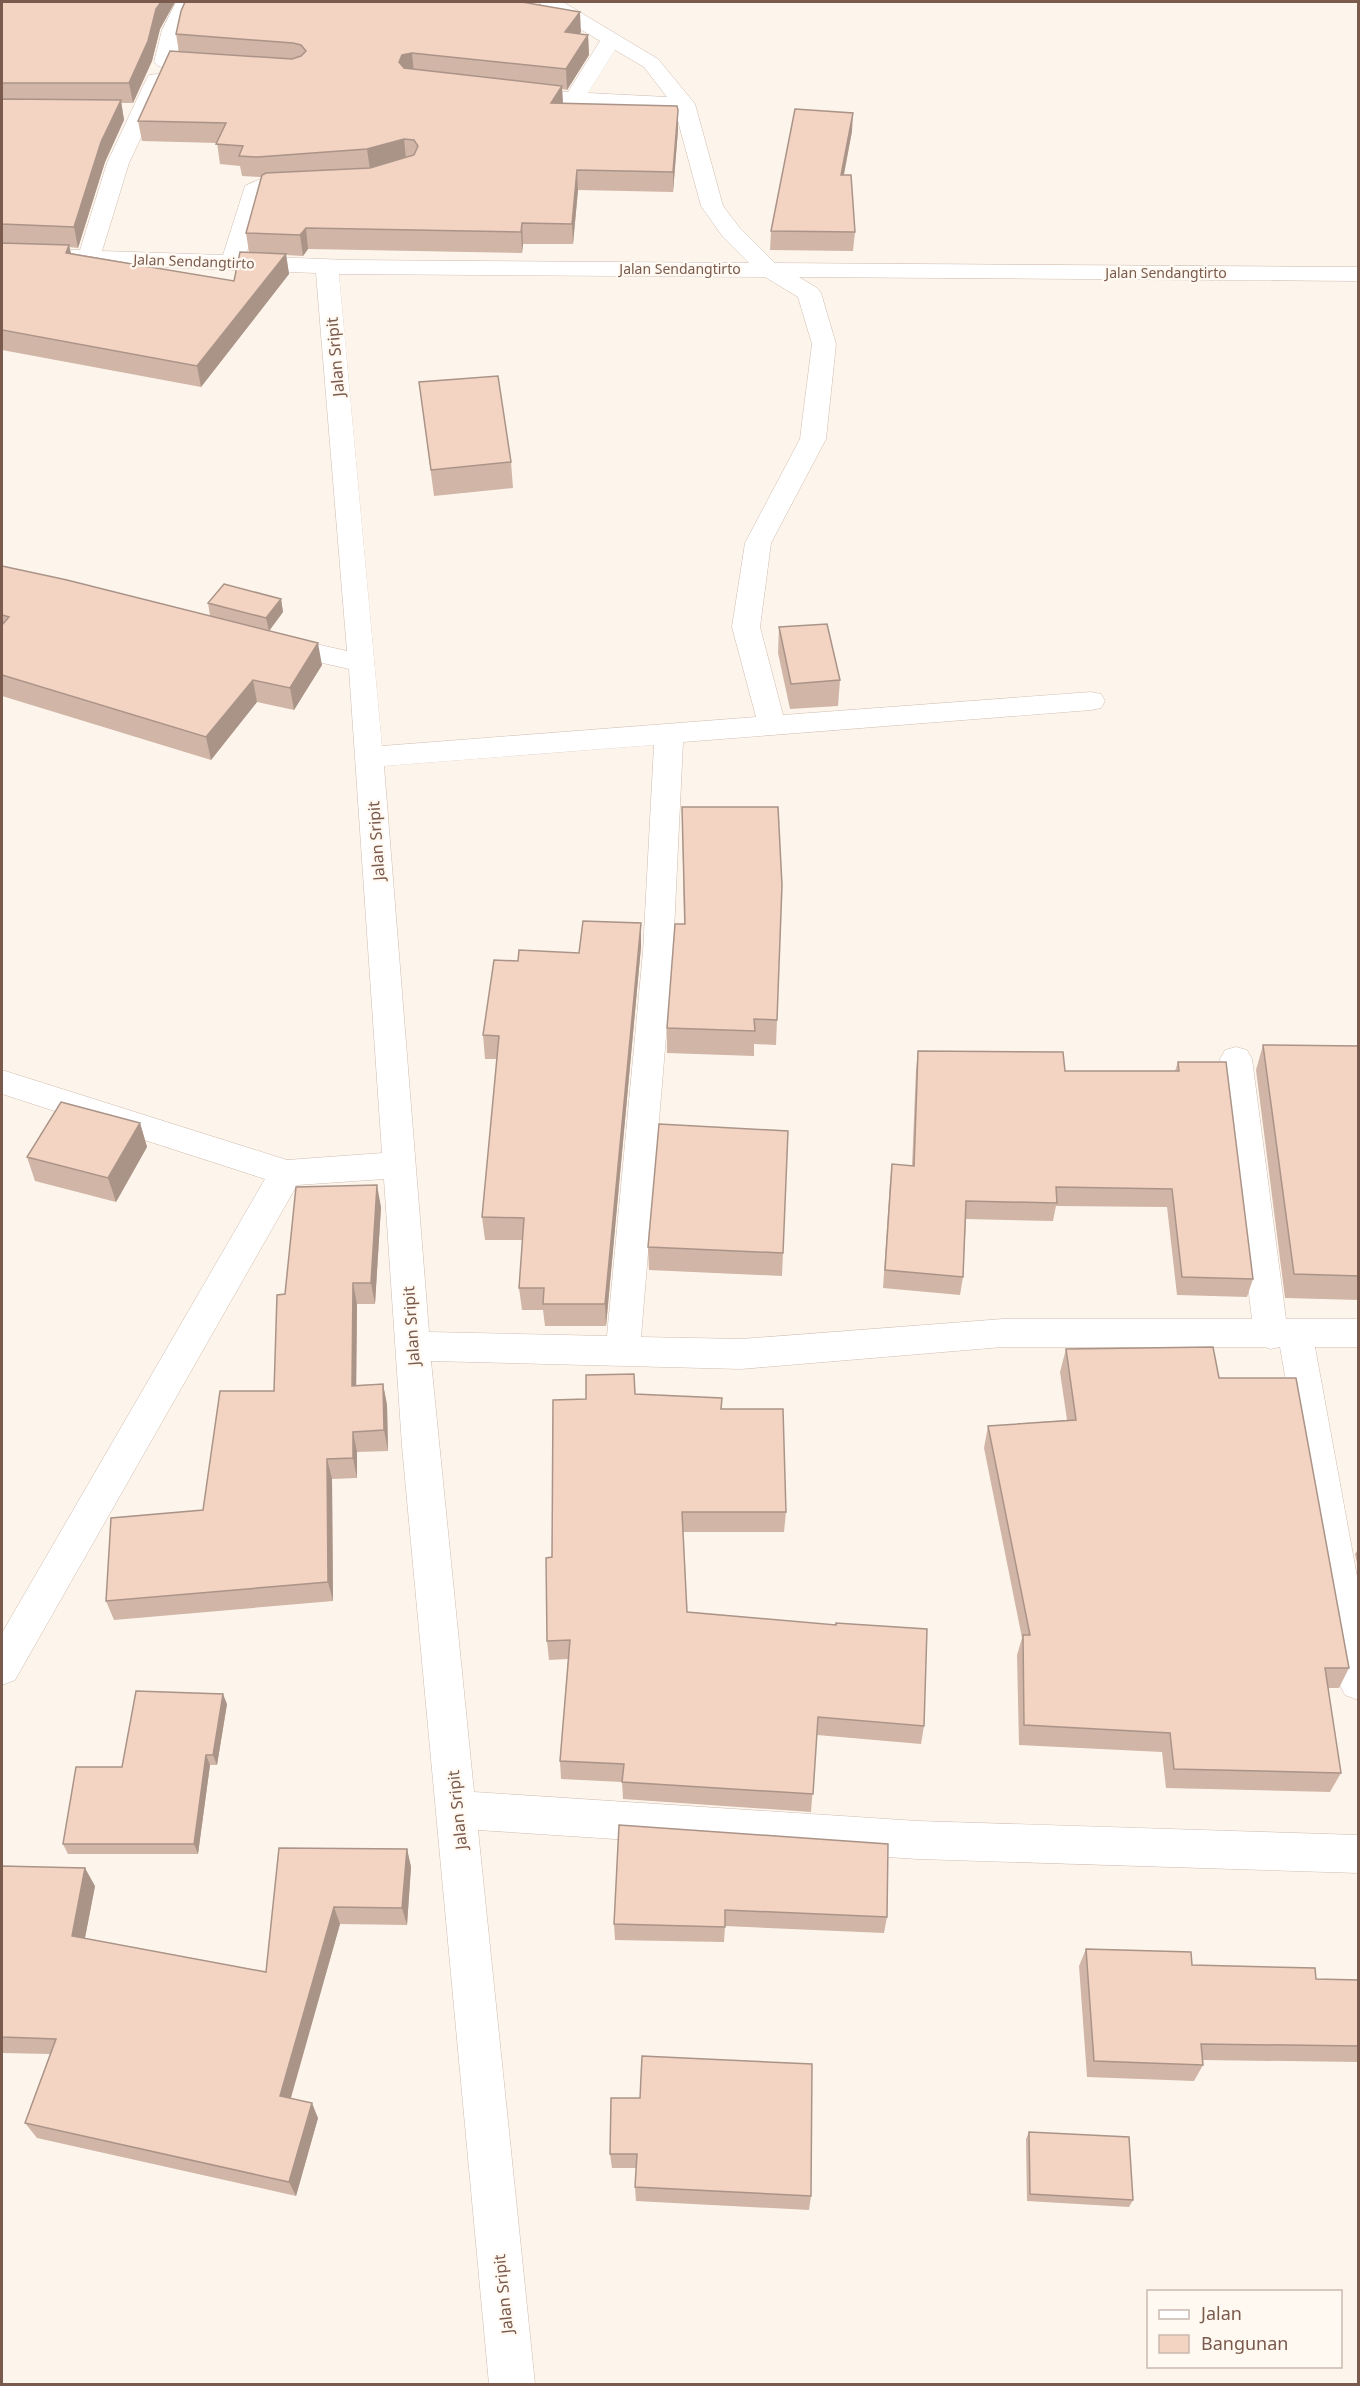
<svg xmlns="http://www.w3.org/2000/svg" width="1360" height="2386" font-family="'Noto Sans',sans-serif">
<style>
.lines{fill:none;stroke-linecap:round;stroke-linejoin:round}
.minor-casing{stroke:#d1bcaf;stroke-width:1}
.minor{fill:#fff;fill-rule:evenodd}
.wall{fill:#d1b5a7}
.shaded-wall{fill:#aa9488}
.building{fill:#f3d3c2;stroke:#aa9488;stroke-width:1.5}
.labels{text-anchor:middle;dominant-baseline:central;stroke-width:4.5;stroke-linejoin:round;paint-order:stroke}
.far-street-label{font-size:14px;fill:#7a5a4c;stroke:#fff9f2}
.street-label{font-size:16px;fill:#7a5a4c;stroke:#fff9f2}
</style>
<rect width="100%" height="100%" fill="#fdf5eb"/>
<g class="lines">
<g class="minor-casing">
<path id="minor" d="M 176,2 L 196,2 L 182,30 L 176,62 L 172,66 L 165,68 L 158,66 L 154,62 L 162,30 Z
M 539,2 L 563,2 L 658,59 L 695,104 L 723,206 L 739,227 L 775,263 L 1358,267 L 1358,281 L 799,277 L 817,288 L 821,293 L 836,344 L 826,439 L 771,543 L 760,627 L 783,715 L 1091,692 L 1101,694 L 1105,701 L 1101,708 L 1091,710 L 683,742 L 673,952 L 641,1337 L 741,1339 L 1003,1319 L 1252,1319 L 1220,1059 L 1225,1050 L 1236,1047 L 1247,1050 L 1252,1059 L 1286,1319 L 1358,1319 L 1358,1347 L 1315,1347 L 1358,1582 L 1358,1700 L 1345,1695 L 1339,1683 L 1280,1347 L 1271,1349 L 1265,1347 L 1003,1347 L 741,1369 L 431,1361 L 474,1792 L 918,1821 L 1358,1835 L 1358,1873 L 918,1859 L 478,1830 L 535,2384 L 489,2384 L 402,1446 L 384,1179 L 297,1185 L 15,1680 L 2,1685 L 2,1633 L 265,1179 L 2,1094 L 2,1070 L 287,1160 L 382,1153 L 349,669 L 266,650 L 262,644 L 266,638 L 276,635 L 347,651 L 316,273 L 2,261 L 2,247 L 80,250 L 107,163 L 146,80 L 149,75 L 157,74 L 165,75 L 168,80 L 129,163 L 102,251 L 223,255 L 245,186 C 262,176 290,172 310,177 L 313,182 L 310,187 L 268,191 L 263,194 L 246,256 L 348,260 L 749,263 L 723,237 L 701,206 L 675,110 L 574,105 L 509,98 L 506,93 L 509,88 L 517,87 L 568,92 L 600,41 L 542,6 ZM 615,50 L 644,67 L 667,97 L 588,93 ZM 339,274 L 765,277 L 798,297 L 812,344 L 800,439 L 745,543 L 732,627 L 756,717 L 382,746 ZM 654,745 L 643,952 L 607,1336 L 429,1332 L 384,766 Z"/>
</g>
<use href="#minor" class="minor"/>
</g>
<path class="wall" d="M 2,2 L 175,2 L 160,29 L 152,61 L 133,103 L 121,103 L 124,120 L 105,162 L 78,248 L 69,247 L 71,253 L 234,281 L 249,252 L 246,233 L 261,177 L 242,176 L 240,166 L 220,164 L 217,143 L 142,141 L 138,121 L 179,52 L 176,34 L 581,32 L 579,34 L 588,35 L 589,55 L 567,90 L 562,89 L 563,104 L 678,110 L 678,130 L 673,192 L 578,190 L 573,244 L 523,244 L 522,253 L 308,249 L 303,256 L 286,255 L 289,274 L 201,387 L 2,350 Z
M 852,131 L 844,175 L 855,232 L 853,251 L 770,250 L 771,231 Z
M 419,382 L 511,462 L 513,488 L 434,496 Z
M 2,566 L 210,616 L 208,603 L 281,599 L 283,612 L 269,631 L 322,665 L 294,710 L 257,702 L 211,760 L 2,696 Z
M 779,627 L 840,680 L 838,706 L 790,709 L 778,653 Z
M 682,807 L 777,1020 L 776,1045 L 754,1044 L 754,1056 L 667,1053 L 667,1028 L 684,924 Z
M 641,947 L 606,1326 L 545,1326 L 543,1310 L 522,1310 L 519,1288 L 523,1240 L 485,1240 L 482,1217 L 497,1059 L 485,1059 L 483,1035 L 518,961 L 579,953 Z
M 1263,1045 L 1359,1046 L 1359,1300 L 1285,1298 L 1256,1070 Z
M 918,1051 L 1065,1071 L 1175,1071 L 1178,1062 L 1253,1279 L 1247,1297 L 1177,1295 L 1167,1207 L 1056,1206 L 1053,1221 L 966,1219 L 963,1277 L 960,1295 L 883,1288 L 890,1182 L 892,1164 L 912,1166 L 916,1070 Z
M 140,1123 L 147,1147 L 116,1202 L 35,1181 L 27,1157 Z
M 381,1207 L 375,1304 L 357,1304 L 356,1385 L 383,1384 L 387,1405 L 388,1451 L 357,1452 L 357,1478 L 332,1479 L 333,1601 L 114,1620 L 106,1601 L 203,1510 L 274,1391 L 285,1294 Z
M 648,1247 L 783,1253 L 782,1276 L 649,1270 Z
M 1066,1349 L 1219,1378 L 1349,1668 L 1339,1688 L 1328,1688 L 1341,1773 L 1330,1792 L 1166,1788 L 1162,1752 L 1019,1745 L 1017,1655 L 1022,1638 L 984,1448 L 988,1426 L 1067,1420 L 1060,1372 Z
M 635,1394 L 721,1409 L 786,1512 L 784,1532 L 683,1532 L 687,1612 L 924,1726 L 921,1744 L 817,1735 L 811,1812 L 623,1799 L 622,1782 L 561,1779 L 560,1761 L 568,1659 L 549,1660 L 547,1641 L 552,1557 Z
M 1359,1548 L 1359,1572 L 1355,1554 Z
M 227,1704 L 217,1765 L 210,1765 L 198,1854 L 68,1854 L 63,1844 L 122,1767 Z
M 619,1825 L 887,1917 L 884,1933 L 725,1926 L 724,1942 L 615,1940 L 614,1924 Z
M 279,1848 L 407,1849 L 411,1867 L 407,1925 L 340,1924 L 291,2098 L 318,2118 L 296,2196 L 37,2138 L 25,2123 L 50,2054 L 2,2053 L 2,1866 L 95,1886 L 85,1938 L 266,1972 Z
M 1086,1949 L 1192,1965 L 1316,1979 L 1359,1980 L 1359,2062 L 1203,2060 L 1203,2065 L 1194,2081 L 1087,2077 L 1079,1966 Z
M 611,2098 L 811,2196 L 809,2210 L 636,2201 L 635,2187 L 636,2168 L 612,2168 L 610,2154 Z
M 1029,2132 L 1133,2200 L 1129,2207 L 1027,2201 L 1026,2139 Z"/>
<path class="shaded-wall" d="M 161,2 L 175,2 L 160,29 L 152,61 L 133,103 L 129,83 L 156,9 Z
M 580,12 L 581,32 L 566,52 L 565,32 Z
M 588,35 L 589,55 L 567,90 L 566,69 Z
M 412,53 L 414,73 L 404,75 L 399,62 L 402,55 Z
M 562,86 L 563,106 L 551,103 Z
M 121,100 L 124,120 L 105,162 L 78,248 L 74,227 L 101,142 Z
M 678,110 L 678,130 L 673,192 L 673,172 Z
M 853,113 L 852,131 L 840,194 L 841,175 Z
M 404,139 L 406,159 L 370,170 L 367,149 Z
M 577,170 L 578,190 L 573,244 L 572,224 Z
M 522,223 L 523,244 L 522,253 L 521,232 Z
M 306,228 L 308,249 L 303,256 L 300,235 Z
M 69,245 L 74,266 L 66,253 Z
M 286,254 L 289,274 L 201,387 L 197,366 Z
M 281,599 L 283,612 L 269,631 L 266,618 Z
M 318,643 L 322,665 L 294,710 L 290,688 Z
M 253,680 L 257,702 L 211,760 L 206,737 Z
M 641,923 L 641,947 L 606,1326 L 605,1304 Z
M 140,1123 L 147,1147 L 116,1202 L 108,1178 Z
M 377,1185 L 381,1207 L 375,1304 L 371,1283 Z
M 353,1283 L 357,1304 L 356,1406 L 352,1386 Z
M 383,1384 L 387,1405 L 388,1451 L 384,1430 Z
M 353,1432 L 357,1452 L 357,1478 L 353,1458 Z
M 327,1459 L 332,1479 L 333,1601 L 328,1582 Z
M 223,1694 L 227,1704 L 217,1765 L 213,1755 Z
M 206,1755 L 210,1765 L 198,1854 L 194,1844 Z
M 407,1849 L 411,1867 L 407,1925 L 402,1908 Z
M 85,1868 L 95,1886 L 82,1953 L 72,1936 Z
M 334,1907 L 340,1924 L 287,2111 L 280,2096 Z
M 312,2103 L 318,2118 L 296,2196 L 289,2182 Z"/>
<path class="building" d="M 2,2 L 161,2 L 156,9 L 148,41 L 129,83 L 2,83 Z
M 185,2 L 522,2 L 580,12 L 565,32 L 588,35 L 566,69 L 412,53 L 402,55 L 399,62 L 404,68 L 562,86 L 551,103 L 677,106 L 678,110 L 673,172 L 577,170 L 572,224 L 522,223 L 521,232 L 306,228 L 300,235 L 246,233 L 262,175 L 266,173 L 370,168 L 414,155 L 418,146 L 414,140 L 404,139 L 367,149 L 258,157 L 239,156 L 243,146 L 216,144 L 226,123 L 138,121 L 170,51 L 292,59 L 301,56 L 306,51 L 301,45 L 293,43 L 176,34 L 181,11 Z
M 2,99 L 121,100 L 101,142 L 74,227 L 2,224 Z
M 795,109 L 853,113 L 841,175 L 851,175 L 855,232 L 771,231 Z
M 2,243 L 69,245 L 66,253 L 234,281 L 240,252 L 286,254 L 197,366 L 2,330 Z
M 498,376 L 511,462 L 431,470 L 419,382 Z
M 2,566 L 67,580 L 318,643 L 290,688 L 253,680 L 206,737 L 2,675 L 2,625 L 9,617 L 2,615 Z
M 224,584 L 281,599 L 266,618 L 208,603 Z
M 827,624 L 840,680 L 791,684 L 779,627 Z
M 682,807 L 778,807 L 782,885 L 777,1020 L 754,1019 L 755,1031 L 667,1028 L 675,924 L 685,924 Z
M 583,921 L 641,923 L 605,1304 L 543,1304 L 544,1288 L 519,1288 L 524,1218 L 482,1217 L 499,1036 L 483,1035 L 494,960 L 518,961 L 519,950 L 579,953 Z
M 1263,1045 L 1359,1046 L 1359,1276 L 1294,1274 Z
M 918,1051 L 1063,1052 L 1065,1071 L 1179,1071 L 1178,1062 L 1226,1062 L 1253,1279 L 1182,1277 L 1172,1189 L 1056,1187 L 1057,1203 L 966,1201 L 963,1277 L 885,1270 L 892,1164 L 914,1166 Z
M 61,1102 L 140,1123 L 108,1178 L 27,1157 Z
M 659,1124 L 788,1131 L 783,1253 L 648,1247 Z
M 377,1185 L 371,1283 L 353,1283 L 352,1386 L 383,1384 L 384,1430 L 353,1432 L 353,1458 L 327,1459 L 328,1582 L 106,1601 L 111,1518 L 203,1510 L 220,1391 L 274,1391 L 277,1295 L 285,1294 L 296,1187 Z
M 1213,1347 L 1219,1378 L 1296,1378 L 1349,1668 L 1325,1668 L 1341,1773 L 1174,1769 L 1170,1733 L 1024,1725 L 1023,1635 L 1030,1635 L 988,1426 L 1076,1420 L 1066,1349 Z
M 634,1374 L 635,1394 L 722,1398 L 721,1409 L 783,1409 L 786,1512 L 682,1512 L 687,1612 L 836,1625 L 836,1623 L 927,1629 L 924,1726 L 818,1717 L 813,1794 L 622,1782 L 624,1764 L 560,1761 L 570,1640 L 547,1641 L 546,1558 L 552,1557 L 553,1400 L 586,1399 L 586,1375 Z
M 136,1691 L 223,1694 L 213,1755 L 206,1755 L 194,1844 L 63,1844 L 76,1767 L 122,1767 Z
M 619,1825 L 888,1844 L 887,1917 L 725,1910 L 725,1927 L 614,1924 Z
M 279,1848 L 407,1849 L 402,1908 L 334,1907 L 280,2096 L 312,2103 L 289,2182 L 25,2123 L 56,2039 L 2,2037 L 2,1866 L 85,1868 L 72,1936 L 266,1972 Z
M 1086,1949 L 1191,1952 L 1192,1965 L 1315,1968 L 1316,1979 L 1359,1980 L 1359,2046 L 1201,2044 L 1203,2065 L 1094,2061 Z
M 642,2056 L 812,2064 L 811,2196 L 635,2187 L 637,2154 L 610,2154 L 611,2098 L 640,2098 Z
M 1029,2132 L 1129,2137 L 1133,2200 L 1030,2194 Z"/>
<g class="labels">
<g class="far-street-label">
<text transform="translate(194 261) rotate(2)">Jalan Sendangtirto</text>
<text x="680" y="268">Jalan Sendangtirto</text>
<text x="1166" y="272">Jalan Sendangtirto</text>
</g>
<g class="street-label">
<text transform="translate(335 357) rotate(-95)">Jalan Sripit</text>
<text transform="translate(376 841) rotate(-94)">Jalan Sripit</text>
<text transform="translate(411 1326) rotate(-94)">Jalan Sripit</text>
<text transform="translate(457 1810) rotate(-96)">Jalan Sripit</text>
<text transform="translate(503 2294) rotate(-96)">Jalan Sripit</text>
</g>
</g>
<rect width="1360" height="2386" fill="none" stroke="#7a5a4c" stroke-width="6"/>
<rect x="1147" y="2290" width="195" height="78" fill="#fff9f2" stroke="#cab9b0" stroke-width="1.5"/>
<rect x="1159" y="2310" width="30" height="9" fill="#ffffff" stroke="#cab9b0" stroke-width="1.5"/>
<text x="1201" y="2320" font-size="18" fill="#7a5a4c">Jalan</text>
<rect x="1159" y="2335" width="30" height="18" fill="#f3d3c2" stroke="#cab9b0" stroke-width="1.5"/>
<text x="1201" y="2350" font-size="18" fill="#7a5a4c">Bangunan</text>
</svg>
